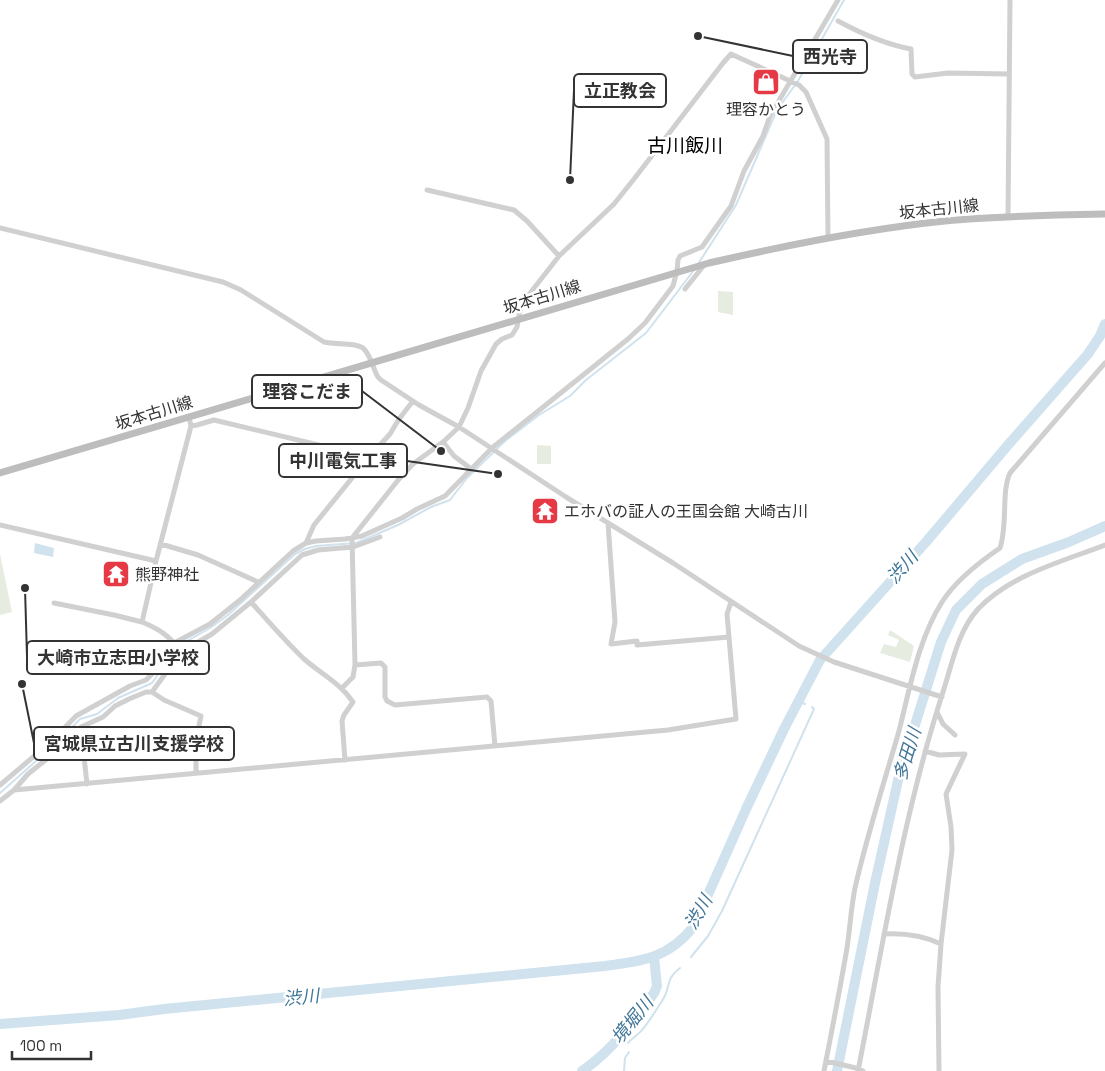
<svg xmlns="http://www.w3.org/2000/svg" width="1105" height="1071" font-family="'Space Grotesk','Noto Sans JP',sans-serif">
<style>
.green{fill:#e6ecdf}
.water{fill:#cfe2ee}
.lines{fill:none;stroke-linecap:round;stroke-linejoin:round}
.stream{stroke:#cfe2ee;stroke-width:2}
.river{stroke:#cfe2ee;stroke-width:10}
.minor{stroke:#d0d0d0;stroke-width:5}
.secondary{stroke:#bdbdbd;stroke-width:7}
.labels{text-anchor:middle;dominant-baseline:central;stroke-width:5;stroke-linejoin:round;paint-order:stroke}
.poi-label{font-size:16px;fill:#333;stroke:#fff;text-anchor:start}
.street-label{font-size:16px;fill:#333;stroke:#fff}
.water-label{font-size:18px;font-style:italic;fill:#3f7597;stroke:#fff}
.quarter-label{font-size:19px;fill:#000;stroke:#fff}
.leader{fill:none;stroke:#333;stroke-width:2}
.callout-dot{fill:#333;stroke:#fff;stroke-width:2}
.callout{fill:#fff;stroke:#333;stroke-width:2}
.callout-label{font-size:18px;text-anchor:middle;font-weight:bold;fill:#333}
</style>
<rect width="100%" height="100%" fill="#fff"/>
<path class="green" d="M 718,291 L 733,292 L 733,315 L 718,312 Z
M 537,445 L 551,446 L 551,464 L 537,464 Z
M 0,554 L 12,612 L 0,615 Z
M 890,630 L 914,646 L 910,662 L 880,653 L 884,644 L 896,647 L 899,640 L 888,635 Z"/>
<path class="water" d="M 35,543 L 54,548 L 53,557 L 34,553 Z"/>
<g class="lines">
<path class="stream" d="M 698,264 L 736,205 L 777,110 L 798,81 L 844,0
M 798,701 L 805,704
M 0,793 L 63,737 L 80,719 L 97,714 L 118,698 L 152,683 L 178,646 L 210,628 L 228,615 L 295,554 L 305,549 L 316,546 L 356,543 L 398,525 L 431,507 L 450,500 L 467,478 L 505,441 L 539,415 L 570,396 L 586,380 L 646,333 L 694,270
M 691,957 L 708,936 L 722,911 L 814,709 L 812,707
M 628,1043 C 632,1038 638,1035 642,1030 C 648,1023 657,1009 662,1001 C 672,986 664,980 680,968
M 624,1071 L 625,1058 L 629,1052"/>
<path class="river" d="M 0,1024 L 119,1015 L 164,1009 L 605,966 C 643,961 669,958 694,926 L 747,807 L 784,729 L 820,660 L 926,542 L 1008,445 L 1088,354 L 1100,336 L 1105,324
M 582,1071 C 608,1054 637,1019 654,993 L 657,986 L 654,957
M 837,1071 L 875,883 L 899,776 L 941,642 L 956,610 L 982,584 L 1022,559 L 1069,542 L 1105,526"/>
<path class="minor" d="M 838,21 C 862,34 884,44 911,49 L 912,74 L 915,77 L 948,73 L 1008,74
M 427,190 L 514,210 L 527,221 L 559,256
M 1008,217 L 1010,0
M 0,228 L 223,282 L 241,290 L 324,342 C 335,345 355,342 363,348 C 371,355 373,369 378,377 L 381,380 L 419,405 L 459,427 L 566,497 L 673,563 L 799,646 L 834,662 L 942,697
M 685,289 L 705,264
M 191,426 L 197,425 L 214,420 L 369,457
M 443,442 L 454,456 L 470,468
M 608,523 L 615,622 L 611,644 L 637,641 L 637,645 L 729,637
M 0,525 L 156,561 L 142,622 C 159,629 170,636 181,652
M 306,543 L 314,525 L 369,457 L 390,434 L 399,419 L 413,401
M 161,544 L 198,555 L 258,582
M 156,561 L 191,426 L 189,417
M 251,602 C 268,621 285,641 304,659 C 320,673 340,683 353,702 L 344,715 L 342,721 L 345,760
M 54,603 L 114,615 L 142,622
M 342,688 L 353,677 L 355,665
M 152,692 L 164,700 L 201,716 L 196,740 L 196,773
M 937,712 L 943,724 L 955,735
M 69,740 L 82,739 L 87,784
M 495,746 L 491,701 L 487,697 L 395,705 L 387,701 L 385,697 L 385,667 L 381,663 L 355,665 L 352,538 L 399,479 L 413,464 L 443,442 L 459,427 L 468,408 L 481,371 L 496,344 L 502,339 L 512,335 L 517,327 L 520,310 L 524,301 L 559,256 L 614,204 L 634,179 L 723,63 L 731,54 L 799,85 L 806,92 L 827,139 L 828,237
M 925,751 L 939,755 L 965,754 L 946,794 L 951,827 L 952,850 L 941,944 L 938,987 L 939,1071
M 0,785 L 52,741 L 76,716 L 130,686 L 146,680 L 154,672 L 174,643 L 210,624 L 240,600 L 293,551 L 306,543 L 316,541 L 345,539 L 362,536 L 402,518 L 417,509 L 445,496 L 492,448 L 628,339 L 645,323 L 673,286 L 677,271 L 678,260 L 680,256 L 702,247 L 731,206 L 744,171 L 763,136 L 770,116 L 838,0
M 14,790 L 668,730 L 736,719 L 727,614 L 731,602
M 0,801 L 14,790 L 28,774 L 62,747 L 81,727 L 103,717 L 115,706 L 129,699 L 146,692 L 152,692 L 181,652 L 212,634 L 251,602 L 302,555 L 318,550 L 353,547 L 380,537
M 884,934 C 904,933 922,935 941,944
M 826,1061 L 856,1068 L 863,1071
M 824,1071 C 832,1030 840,989 847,948 C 850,928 851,908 855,888 C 867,835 884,783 899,731 C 910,688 918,640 942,602 C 956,580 978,563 1000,548 C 1008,524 1001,492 1010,473 L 1105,363
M 858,1071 C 883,944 903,815 943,692 C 952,664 958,631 978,609 C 1012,574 1061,562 1105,545"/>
<path class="secondary" d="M 0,473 L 709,263 C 787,245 865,229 945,221 C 998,216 1052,215 1105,214"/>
</g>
<defs>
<g id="shop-square" transform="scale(1.4375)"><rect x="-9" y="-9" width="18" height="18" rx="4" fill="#e63946" stroke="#fff"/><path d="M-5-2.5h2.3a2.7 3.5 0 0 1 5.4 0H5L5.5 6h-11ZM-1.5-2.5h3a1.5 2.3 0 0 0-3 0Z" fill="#fff"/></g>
<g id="temple-square" transform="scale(1.4375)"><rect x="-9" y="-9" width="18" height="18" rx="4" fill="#e63946" stroke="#fff"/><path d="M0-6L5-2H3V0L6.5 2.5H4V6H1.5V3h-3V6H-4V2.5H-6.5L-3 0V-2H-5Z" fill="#fff"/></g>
</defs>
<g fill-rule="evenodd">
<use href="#shop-square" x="766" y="82"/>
<use href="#temple-square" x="545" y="511"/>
<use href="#temple-square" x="116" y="574"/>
</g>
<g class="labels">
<g class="poi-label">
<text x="766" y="109" text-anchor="middle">理容かとう</text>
<text x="564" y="511">エホバの証人の王国会館 大崎古川</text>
<text x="135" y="574">熊野神社</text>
</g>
<g class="street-label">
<text transform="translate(939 209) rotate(-6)">坂本古川線</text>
<text transform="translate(542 297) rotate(-17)">坂本古川線</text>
<text transform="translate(154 413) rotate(-17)">坂本古川線</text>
</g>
<g class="water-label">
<text transform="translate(902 567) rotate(-49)">渋川</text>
<text transform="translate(907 754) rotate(-73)">多田川</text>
<text transform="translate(698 912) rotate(-60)">渋川</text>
<text transform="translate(301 997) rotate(-6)">渋川</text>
<text transform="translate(632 1020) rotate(-51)">境堀川</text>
</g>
<g class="quarter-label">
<text x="685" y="145">古川飯川</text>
</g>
</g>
<path class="leader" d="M698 36L793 56M570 180L574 90M441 451L362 391M498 474L407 461M25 588L27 657M22 684L34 743"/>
<g class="callout-dot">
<circle cx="698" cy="36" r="5"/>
<circle cx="570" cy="180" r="5"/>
<circle cx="441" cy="451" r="5"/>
<circle cx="498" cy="474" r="5"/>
<circle cx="25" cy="588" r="5"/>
<circle cx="22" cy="684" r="5"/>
</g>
<g class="callout">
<rect x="793" y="40" width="74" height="33" rx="5"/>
<rect x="574" y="74" width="92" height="33" rx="5"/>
<rect x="252" y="375" width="110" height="33" rx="5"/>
<rect x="279" y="444" width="128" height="33" rx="5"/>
<rect x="27" y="641" width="182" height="33" rx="5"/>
<rect x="34" y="727" width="200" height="33" rx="5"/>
</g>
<g class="callout-label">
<text x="830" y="63">西光寺</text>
<text x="620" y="97">立正教会</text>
<text x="307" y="398">理容こだま</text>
<text x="343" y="467">中川電気工事</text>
<text x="118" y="664">大崎市立志田小学校</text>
<text x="134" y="750">宮城県立古川支援学校</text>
</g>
<path d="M12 1051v8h79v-8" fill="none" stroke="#333333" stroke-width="2.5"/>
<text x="20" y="1051" font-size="15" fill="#333333" stroke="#ffffff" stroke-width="4" paint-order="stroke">100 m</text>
</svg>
